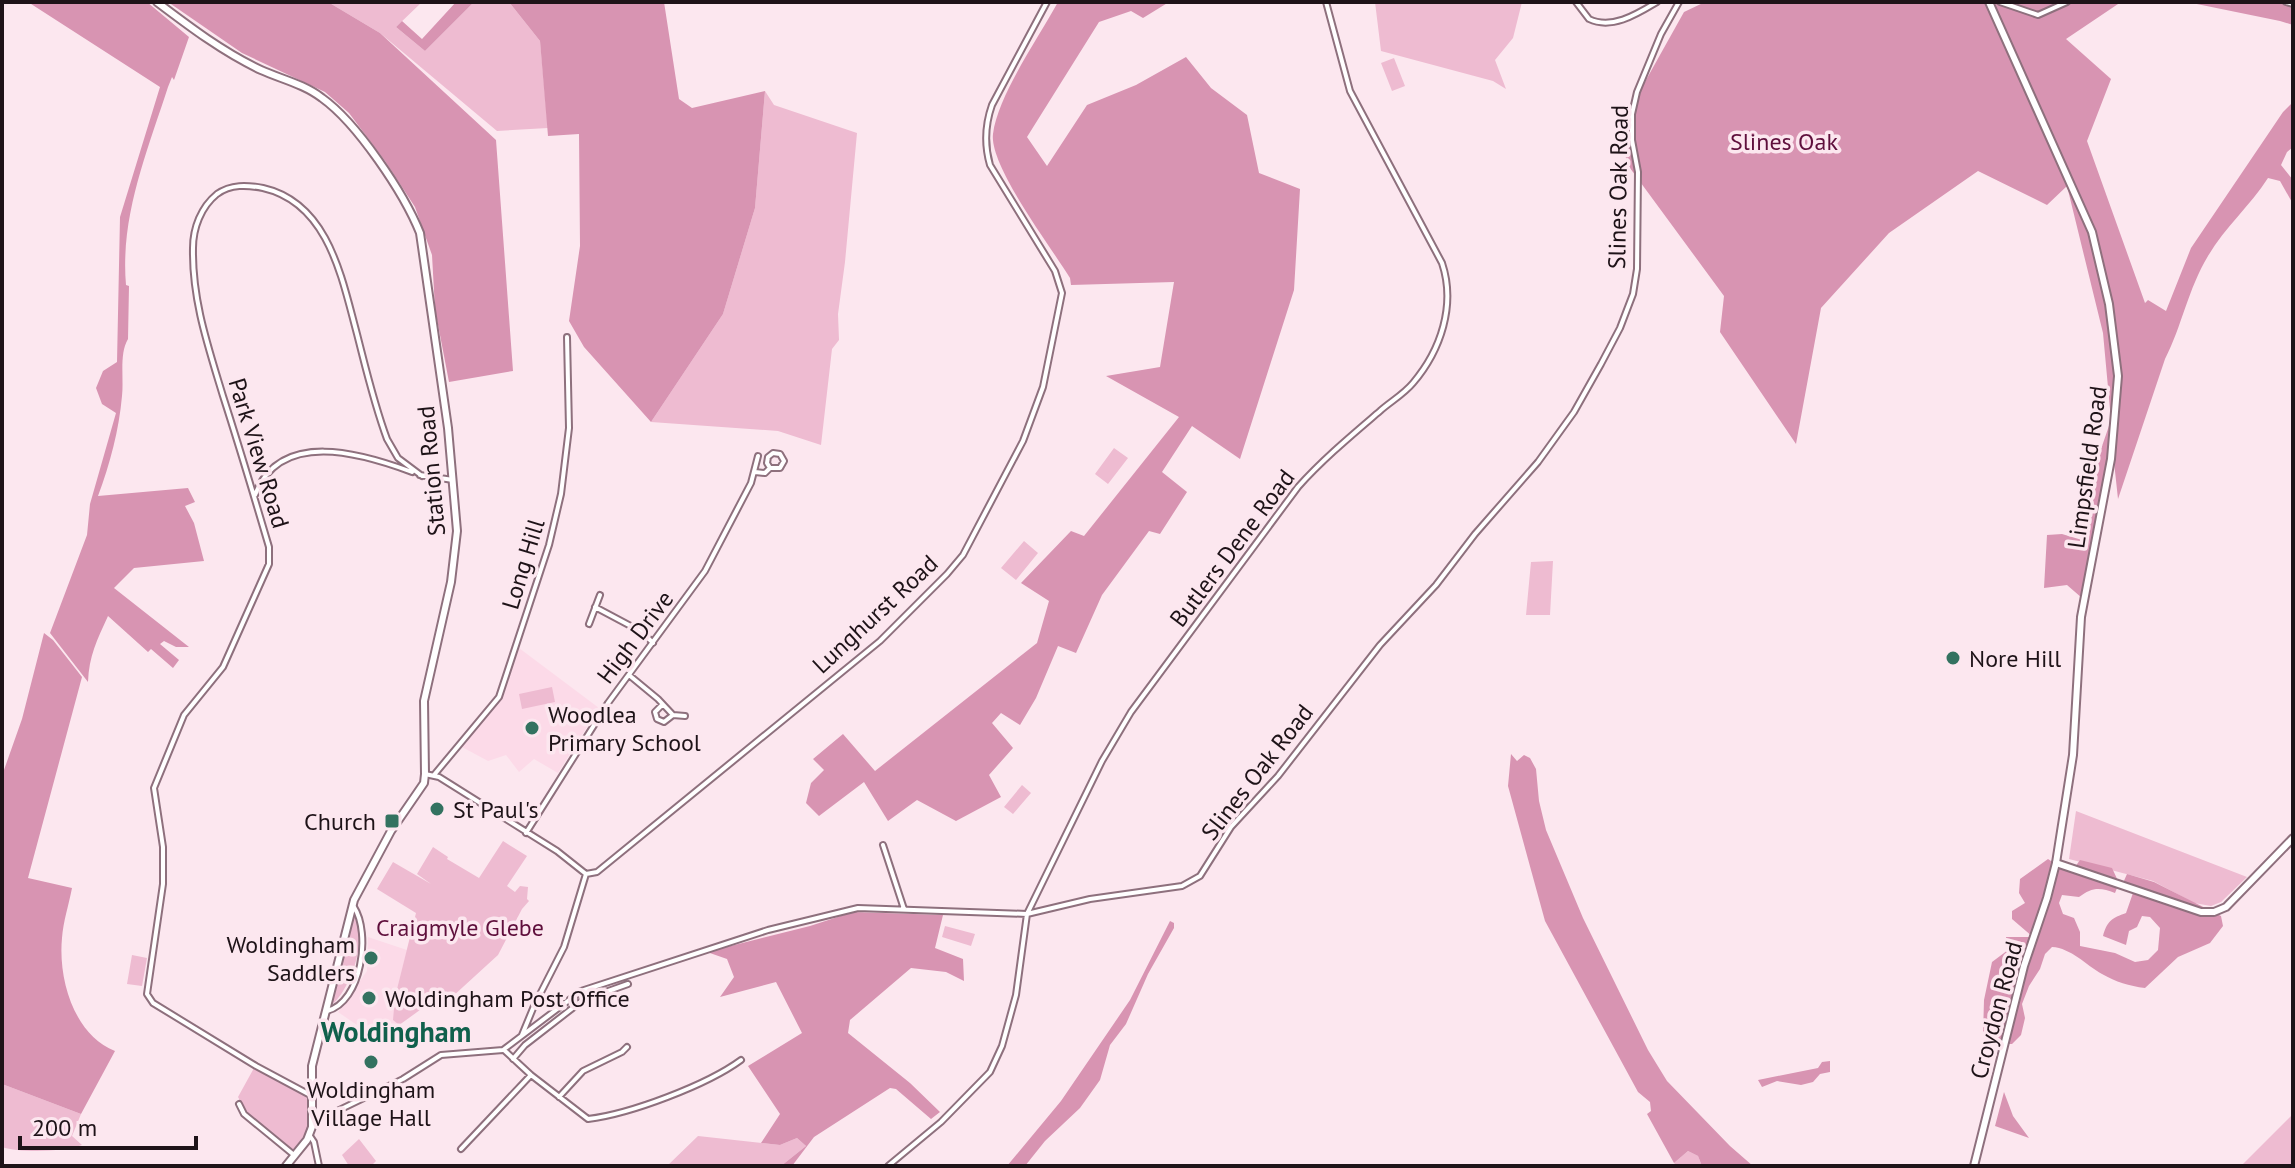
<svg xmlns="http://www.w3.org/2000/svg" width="2295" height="1168" font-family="'PT Sans',sans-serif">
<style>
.built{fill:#fcdae8}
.green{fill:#eebbd1}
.forest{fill:#d894b2}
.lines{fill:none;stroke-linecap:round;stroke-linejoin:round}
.minor-casing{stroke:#8e707d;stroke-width:8}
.tertiary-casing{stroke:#8e707d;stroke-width:10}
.secondary-casing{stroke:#8e707d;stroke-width:10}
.minor{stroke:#fff;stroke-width:4}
.tertiary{stroke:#fff;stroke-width:6}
.secondary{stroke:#fff;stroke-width:6}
.poi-dot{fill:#337260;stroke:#fce7ef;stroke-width:3}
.labels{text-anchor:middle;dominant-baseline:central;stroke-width:7;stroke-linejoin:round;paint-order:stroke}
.park-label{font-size:24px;fill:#5f0f3c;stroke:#fce7ef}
.street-label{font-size:24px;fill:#1e1318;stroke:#fce7ef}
.poi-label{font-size:24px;fill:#1e1318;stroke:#fce7ef;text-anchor:start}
.quarter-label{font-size:28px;font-weight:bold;fill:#10604c;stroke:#fce7ef}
</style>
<rect width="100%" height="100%" fill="#fce7ef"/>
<path class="built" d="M 519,648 L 599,708 L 558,773 L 534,759 L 519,772 L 506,755 L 488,761 L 462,747 L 502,699 Z
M 368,937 L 407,950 L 395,997 L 398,1024 L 383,1033 L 378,1029 L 373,1036 L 338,1012 L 367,971 Z"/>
<path class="green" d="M 328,2 L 422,2 L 396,27 L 425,51 L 474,2 L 509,2 L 540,41 L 548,128 L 497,131 L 380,33 Z
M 1375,2 L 1522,2 L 1513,38 L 1495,60 L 1506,89 L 1493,81 L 1381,51 Z
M 1394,58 L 1405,86 L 1392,91 L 1381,63 Z
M 765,91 L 774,105 L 857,133 L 845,262 L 838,314 L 839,340 L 832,349 L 821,445 L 778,431 L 651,422 L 723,314 L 755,208 Z
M 1114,448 L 1128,458 L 1108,484 L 1095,474 Z
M 1024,541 L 1038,553 L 1016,580 L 1001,568 Z
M 1553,561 L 1550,615 L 1526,615 L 1531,562 Z
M 552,687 L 555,702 L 522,709 L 519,694 Z
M 1022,785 L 1031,793 L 1013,814 L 1004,807 Z
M 2076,811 L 2247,877 L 2221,902 L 2211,906 L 2194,903 L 2153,881 L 2069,859 Z
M 503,841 L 527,856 L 507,886 L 515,892 L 520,886 L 528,887 L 527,899 L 529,901 L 522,909 L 498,955 L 440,1008 L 431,1002 L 384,1036 L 383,1033 L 398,1024 L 393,1020 L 395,997 L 416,913 L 377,889 L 393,862 L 431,884 L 417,874 L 433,847 L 448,857 L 447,859 L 479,878 Z
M 354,915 C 367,940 353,983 334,1003 L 332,1002 Z
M 945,926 L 975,934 L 971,946 L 942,937 Z
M 132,955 L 147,958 L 142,986 L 127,984 Z
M 254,1068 L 309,1098 L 307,1131 L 293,1151 L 247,1113 L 238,1097 Z
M 2,1084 L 81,1114 L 72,1136 L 82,1145 C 64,1152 20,1153 2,1147 Z
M 2293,1114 L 2293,1166 L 2241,1166 Z
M 698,1136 L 780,1145 L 797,1138 L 806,1146 L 781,1166 L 667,1166 Z
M 359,1139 L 376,1161 L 371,1166 L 349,1166 L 342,1155 Z
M 1688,1151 L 1698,1156 L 1702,1166 L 1677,1166 L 1674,1163 Z"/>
<path class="forest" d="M 28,2 L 147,2 L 189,37 L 174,80 L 172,77 L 168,87 C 147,152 120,216 126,285 L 129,286 L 128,339 C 119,354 124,378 122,396 C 119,430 110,464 98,496 L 188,488 L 195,502 L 185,506 L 194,523 L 204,561 L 134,568 L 114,588 L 189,647 L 176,647 L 164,641 L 160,644 L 179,660 L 173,668 L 151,649 L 148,652 L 108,616 C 97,640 89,656 88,682 L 50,633 L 87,535 L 90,504 L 116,413 L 102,404 L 96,388 L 103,371 L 117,362 L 120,217 L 160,87 Z
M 168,2 L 328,2 L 380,33 L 496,140 L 513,371 L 449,382 L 435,309 L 432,255 L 415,207 L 385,161 L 349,113 L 325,92 L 242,53 Z
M 456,2 L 474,2 L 425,51 L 396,27 L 402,21 L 422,39 Z
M 509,2 L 664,2 L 679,99 L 692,108 L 765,91 L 755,208 L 723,314 L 651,422 L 584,347 L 569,321 L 580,246 L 579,134 L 548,136 L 540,41 Z
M 1058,2 L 1169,2 L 1143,18 L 1131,11 L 1099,22 L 1027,137 L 1047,166 L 1087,105 L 1136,85 L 1186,57 L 1211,88 L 1247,115 L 1259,173 L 1300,189 L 1294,290 L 1240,459 L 1192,426 L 1162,472 L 1187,492 L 1160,534 L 1149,531 L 1102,595 L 1076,653 L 1058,646 L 1036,698 L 1020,725 L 1001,713 L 992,723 L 1013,748 L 989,775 L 1001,797 L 956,821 L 917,800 L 888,821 L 864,782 L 819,816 L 806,803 L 811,783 L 824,770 L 813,759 L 843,734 L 875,771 L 1037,643 L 1049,601 L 1021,583 L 1071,531 L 1084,536 L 1179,417 L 1106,376 L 1160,367 L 1174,282 L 1071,285 L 1070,278 C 1051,247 989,166 993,134 C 998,95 1039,37 1058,2 Z
M 1705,2 L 2121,2 L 2066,39 L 2111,79 L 2087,141 L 2145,303 L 2148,300 L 2166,311 L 2191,248 L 2283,112 L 2293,102 L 2293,147 L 2287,152 L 2281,165 L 2293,180 L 2293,204 L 2280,181 L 2268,178 C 2250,206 2225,227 2208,256 C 2188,289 2182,326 2165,359 L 2118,499 L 2111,434 L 2082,598 L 2067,585 L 2044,588 L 2047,535 L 2062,534 L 2082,540 L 2090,481 L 2111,420 L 2103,333 L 2067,186 L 2047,205 L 1978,171 L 1889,233 L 1821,308 L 1796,444 L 1720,332 L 1724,296 L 1627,164 L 1621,131 L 1627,114 L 1684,12 Z
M 2187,2 L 2293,2 L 2293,25 L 2280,21 Z
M 44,633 L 53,640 L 82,677 L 28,878 L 72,888 C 69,904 63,922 62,938 C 58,979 74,1035 115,1051 L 81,1114 L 2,1084 L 2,787 L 4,770 L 22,719 Z
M 1511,754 L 1517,761 L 1524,755 L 1530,758 L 1536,769 L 1539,801 L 1546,830 L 1583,918 L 1648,1050 L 1667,1081 L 1730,1146 L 1753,1166 L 1702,1166 L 1698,1156 L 1688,1151 L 1674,1163 L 1647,1114 L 1651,1111 L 1650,1102 L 1638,1092 L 1545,921 L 1508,786 Z
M 2048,859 L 2060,867 L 2075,867 L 2080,860 L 2112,868 L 2119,883 L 2115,893 C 2100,887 2092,887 2079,897 L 2062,895 L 2059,903 L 2063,914 L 2074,918 L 2080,932 L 2080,946 L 2115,953 L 2135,962 L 2148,960 L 2158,950 L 2160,928 L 2150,917 L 2142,916 L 2137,927 L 2129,931 L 2126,945 L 2103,936 C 2107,921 2112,918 2126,913 L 2133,893 L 2126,891 L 2123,883 L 2127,874 L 2154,882 L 2221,916 L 2223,926 L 2210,943 L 2178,957 L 2145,988 C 2129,986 2116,982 2102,974 C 2086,965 2071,948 2052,947 L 2045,954 L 2040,969 L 2029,986 L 2022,1004 L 2025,1018 L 2021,1035 L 2012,1044 L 1992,1044 L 1983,1035 L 1984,1000 L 1992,962 L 2008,950 L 2006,937 L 2033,937 L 2012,919 L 2012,911 L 2025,903 L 2019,893 L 2020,879 Z
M 853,912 L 943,915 L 935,948 L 963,959 L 964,981 L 946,972 L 911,968 L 850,1020 L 848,1033 L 910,1083 L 940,1112 L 931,1119 L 896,1089 L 890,1088 L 814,1137 L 792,1166 L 781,1166 L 806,1146 L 797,1138 L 780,1145 L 761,1143 L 780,1114 L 748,1066 L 802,1033 L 776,982 L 720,997 L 734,977 L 727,959 L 707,952 L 810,926 Z
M 1170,921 L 1174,923 L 1174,928 L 1148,974 L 1126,1024 L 1110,1045 L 1100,1080 L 1080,1108 L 1045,1141 L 1025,1166 L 1007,1166 L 1061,1101 L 1130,1000 Z
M 1830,1061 L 1830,1072 L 1820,1074 L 1813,1082 L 1801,1085 L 1777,1081 L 1762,1087 L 1758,1080 L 1818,1068 L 1822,1062 Z
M 2004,1092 L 2013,1116 L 2029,1138 L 1995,1126 Z"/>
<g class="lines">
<g class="minor-casing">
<path id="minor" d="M 1576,2 L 1589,19 C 1612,30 1637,14 1657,2
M 2000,2 L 2038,15 L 2067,2
M 2286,2 L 2293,4
M 755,472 L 765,473 L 770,468 L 780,468 L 784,461 L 780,454 L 773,453 L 768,457 L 767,463 L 770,468
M 420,475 L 453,480
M 255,495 C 280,429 361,453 412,472
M 595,607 L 642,632 L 653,643
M 589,624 L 600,595
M 629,675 L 658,699 L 673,715 L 685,716
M 662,705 L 655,712 L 657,719 L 664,722 L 673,715
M 425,774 L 439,777 L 557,851 L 586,874
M 434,775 L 499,697 L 549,545 L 561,494 L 569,428 L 567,337
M 526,833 L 608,703 L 705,571 L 751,483 L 758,456
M 883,845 L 904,909
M 327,1011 C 362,1002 371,933 354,907
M 522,1035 L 534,1006 L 564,947 L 586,874 L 597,872 L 880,641 L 947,574 L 963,555 L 1023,441 L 1043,387 L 1062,293 L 1055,271 L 990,165 C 984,144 985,125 992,105 L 1047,2
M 504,1050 L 531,1075 L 588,1119 C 630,1114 707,1085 741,1060
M 513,1059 L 525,1045 L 583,1000 L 628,984
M 312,1096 L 256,1066 L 153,1003 L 147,994 L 163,884 L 163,847 L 154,788 L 184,715 L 223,667 L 269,564 L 269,547 C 254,496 239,446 223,396 C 208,346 192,300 193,248 C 193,228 201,207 217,194 C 231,184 247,185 263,188 C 329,203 342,279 357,334 C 366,369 374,404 387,439 L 398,458 L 422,476
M 559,1097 L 583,1071 L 622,1052 L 627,1047
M 239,1104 L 244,1114 L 294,1155
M 313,1119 L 333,1113 L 403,1079 L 441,1055 L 503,1050 L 581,991 L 768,930 L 858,908 L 1027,914 L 1090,899 L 1182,886 L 1200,876 L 1231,827 L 1278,776 L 1380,645 L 1436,585 L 1475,534 L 1538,462 L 1574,412 L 1601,364 L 1620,328 L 1633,294 L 1637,269 L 1638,172 L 1632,140 L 1632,114 L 1637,92 L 1661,34 L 1679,2
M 310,1136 L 314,1142 L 319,1166
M 461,1149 L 530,1076
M 888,1166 L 941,1122 L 990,1072 L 1002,1046 L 1016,995 L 1027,914 L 1102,761 L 1131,712 L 1298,487 C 1323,459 1352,435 1380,411 C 1390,402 1404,394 1413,383 C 1441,350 1456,305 1442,263 L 1350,91 L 1326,2"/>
</g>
<g class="tertiary-casing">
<path id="tertiary" d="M 157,2 C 190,27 223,52 261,70 C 281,79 304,84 322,98 C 357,123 404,193 420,233 L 448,428 L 457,531 L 451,582 L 424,701 L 425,774 L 424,783 L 391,831 L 354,900 L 312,1066 L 312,1127 L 307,1140 L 286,1166
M 2056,863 L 2201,912 L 2214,912 L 2226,907 L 2293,838"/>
</g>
<g class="secondary-casing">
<path id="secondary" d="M 1974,1166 L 2024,966 L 2047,898 L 2056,863 L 2073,755 L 2081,617 L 2111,459 L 2118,376 L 2109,304 L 2092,232 L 1989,2"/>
</g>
<use href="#minor" class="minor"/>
<use href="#tertiary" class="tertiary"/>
<use href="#secondary" class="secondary"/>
</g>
<g class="poi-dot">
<circle cx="1953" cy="658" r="8"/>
<circle cx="532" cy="728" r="8"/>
<circle cx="437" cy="809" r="8"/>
<rect x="384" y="813" width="16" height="16" rx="4"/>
<circle cx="371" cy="958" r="8"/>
<circle cx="369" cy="998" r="8"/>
<circle cx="371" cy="1062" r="8"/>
</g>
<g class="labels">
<g class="park-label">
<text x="1784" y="141">Slines Oak</text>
<text x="460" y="927">Craigmyle Glebe</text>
</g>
<g class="street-label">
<text transform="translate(1618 187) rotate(-89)">Slines Oak Road</text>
<text transform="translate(259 453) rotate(73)">Park View Road</text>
<text transform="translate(2087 467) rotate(-82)">Limpsfield Road</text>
<text transform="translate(431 471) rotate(-95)">Station Road</text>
<text transform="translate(1232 548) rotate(-53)">Butlers Dene Road</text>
<text transform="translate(523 564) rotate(-73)">Long Hill</text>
<text transform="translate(875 614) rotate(-43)">Lunghurst Road</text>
<text transform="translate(635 637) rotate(-53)">High Drive</text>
<text transform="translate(1257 772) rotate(-52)">Slines Oak Road</text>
<text transform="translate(1996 1010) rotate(-75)">Croydon Road</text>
</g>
<g class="poi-label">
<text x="1969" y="658">Nore Hill</text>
<text x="548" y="714">Woodlea<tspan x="548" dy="28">Primary School</tspan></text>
<text x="453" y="809">St Paul's</text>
<text x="376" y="821" text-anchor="end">Church</text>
<text x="355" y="944" text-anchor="end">Woldingham<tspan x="355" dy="28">Saddlers</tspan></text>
<text x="385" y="998">Woldingham Post Office</text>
<text x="371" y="1089" text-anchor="middle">Woldingham<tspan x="371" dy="28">Village Hall</tspan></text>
</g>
<g class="quarter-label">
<text x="396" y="1031">Woldingham</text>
</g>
</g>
<rect width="2295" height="1168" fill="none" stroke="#1e1318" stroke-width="8"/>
<path d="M20 1136v12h176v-12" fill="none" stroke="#1e1318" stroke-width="4"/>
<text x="32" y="1136" font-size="24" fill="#1e1318" stroke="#fce7ef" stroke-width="6" paint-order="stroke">200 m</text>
</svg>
